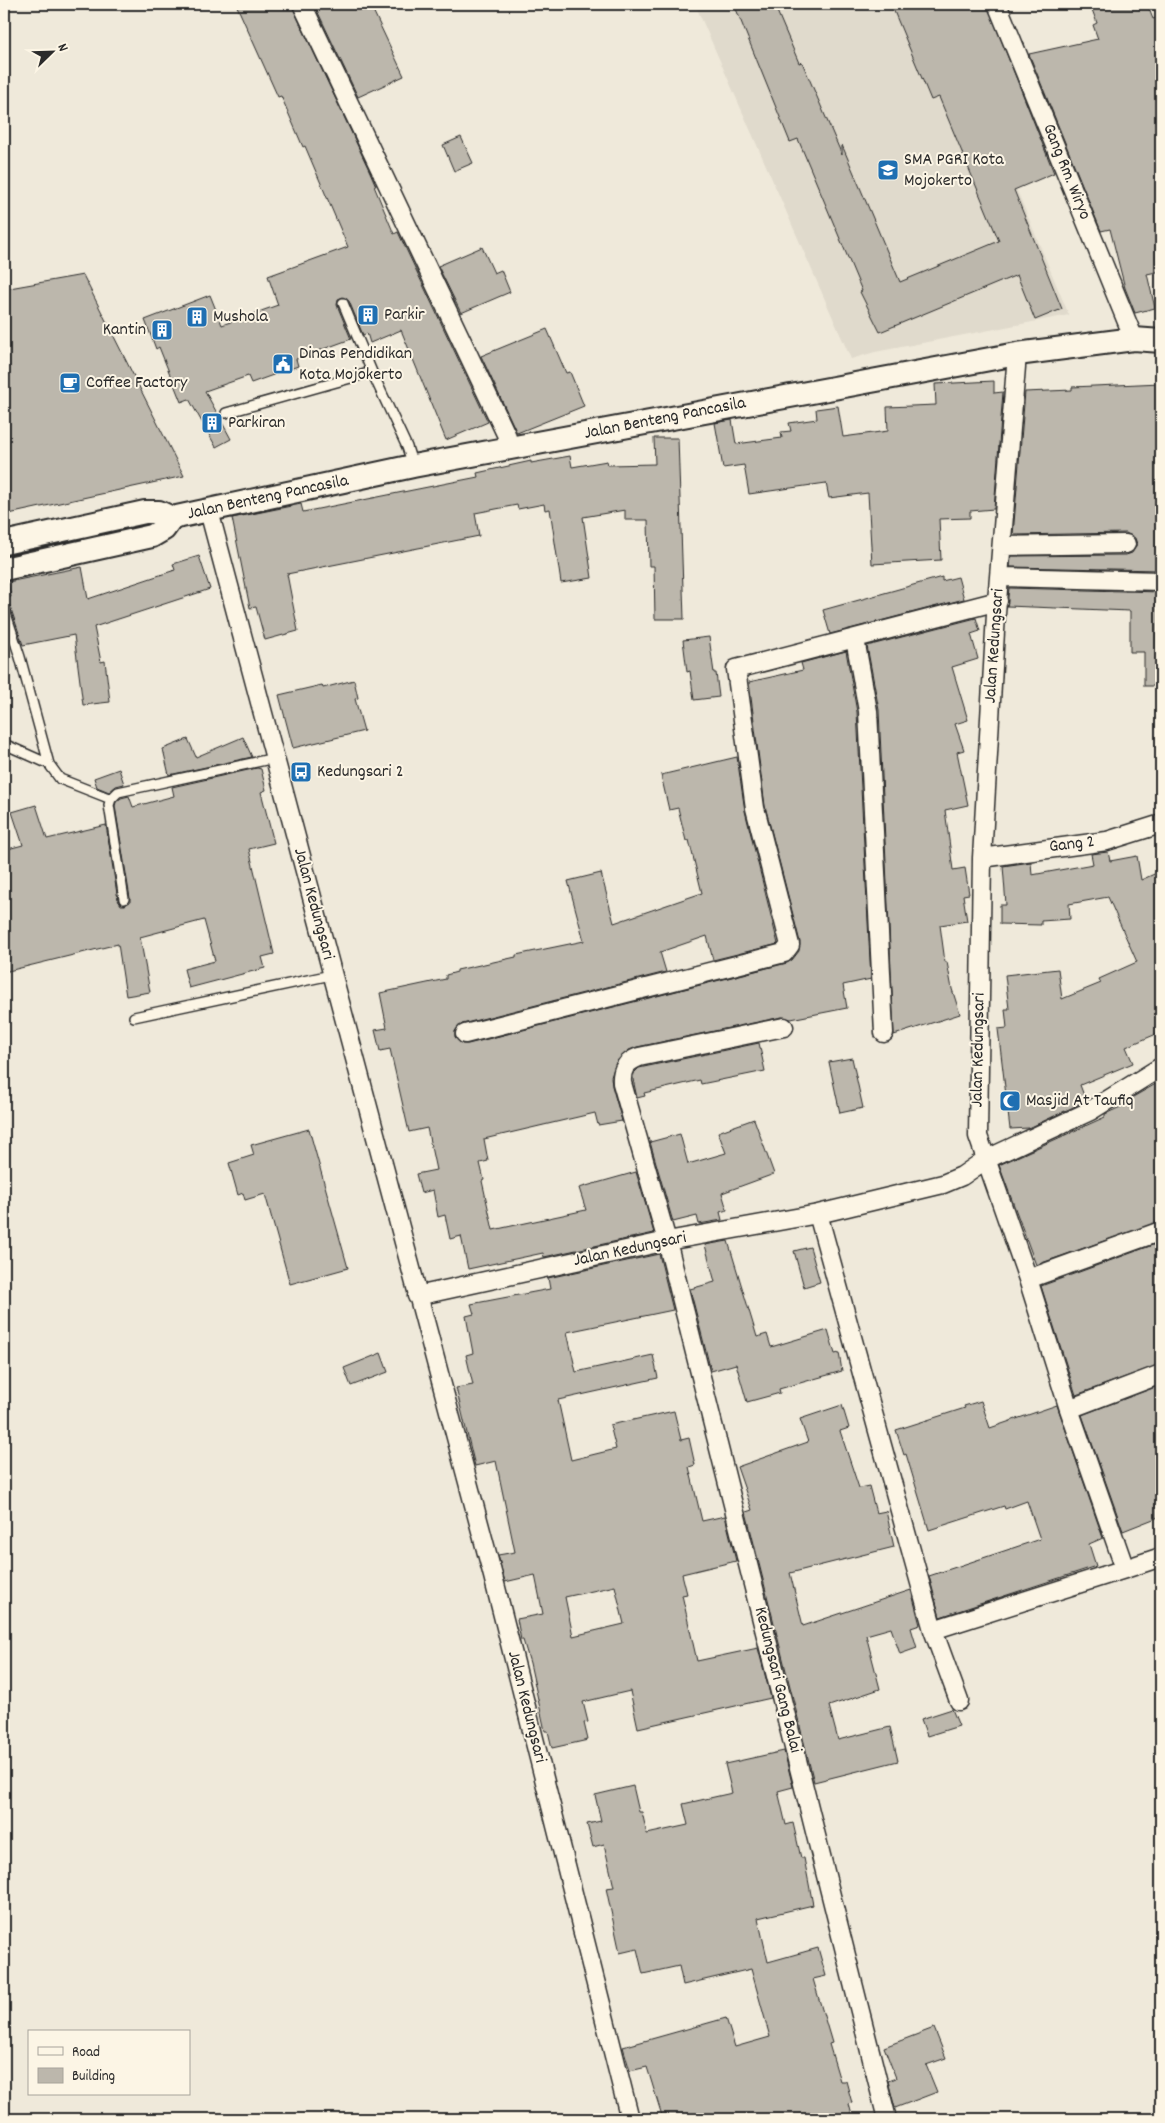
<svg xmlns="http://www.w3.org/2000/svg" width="1165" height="2123" font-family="Dekko,sans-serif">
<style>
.built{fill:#e0dacc}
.building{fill:#bcb7ac;stroke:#2b2b2b;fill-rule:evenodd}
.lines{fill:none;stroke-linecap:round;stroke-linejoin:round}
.service-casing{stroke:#2b2b2b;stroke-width:12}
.minor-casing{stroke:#2b2b2b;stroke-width:21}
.tertiary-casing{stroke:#2b2b2b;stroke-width:26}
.service{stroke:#fcf5e5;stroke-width:9}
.minor{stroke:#fcf5e5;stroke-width:18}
.tertiary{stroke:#fcf5e5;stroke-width:22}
.labels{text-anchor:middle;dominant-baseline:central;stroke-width:4;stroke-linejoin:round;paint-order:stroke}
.poi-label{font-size:18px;fill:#2b2b2b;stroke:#fcf5e5;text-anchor:start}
.street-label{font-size:18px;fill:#2b2b2b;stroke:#fcf5e5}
</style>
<rect width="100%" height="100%" fill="#efe9da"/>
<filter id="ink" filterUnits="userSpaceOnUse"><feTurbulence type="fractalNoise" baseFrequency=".02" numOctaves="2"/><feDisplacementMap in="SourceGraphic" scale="10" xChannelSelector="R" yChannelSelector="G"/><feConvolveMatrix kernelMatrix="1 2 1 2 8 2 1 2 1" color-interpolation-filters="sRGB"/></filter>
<g filter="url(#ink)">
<path class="built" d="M 695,4 L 939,4 L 1069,315 L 875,352 L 851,359 Z"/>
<path class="building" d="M 236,4 L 291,4 L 370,172 L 376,186 L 374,186 L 394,234 L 398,232 L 488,422 L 446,440 L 401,330 L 370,343 L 367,333 L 363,335 L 349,301 L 343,297 L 338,299 L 337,305 L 351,339 L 296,359 L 298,366 L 251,383 L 248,376 L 205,391 L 231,439 L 216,447 L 189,399 L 181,402 L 159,347 L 156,349 L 145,320 L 210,295 L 222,325 L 278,305 L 268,276 L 348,247 L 305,146 L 303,147 L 281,96 L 278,97 Z
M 314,4 L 370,4 L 404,76 L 358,97 Z
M 734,4 L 774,4 L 799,63 L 802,62 L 842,155 L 842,145 L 900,282 L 999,241 L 939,97 L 931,100 L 891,4 L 987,4 L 1054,173 L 1014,190 L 1062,309 L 1035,320 L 1017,275 L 880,332 L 860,292 L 862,291 L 798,139 L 790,142 Z
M 1090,4 L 1147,4 L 1153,19 L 1161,16 L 1161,271 L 1147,274 L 1155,308 L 1135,313 L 1125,288 L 1110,229 L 1101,231 L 1029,54 L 1098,39 L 1093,25 L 1097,23 Z
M 461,137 L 473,163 L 454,171 L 443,145 Z
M 482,247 L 494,273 L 501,270 L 510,292 L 461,313 L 438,266 Z
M 83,275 L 184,476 L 4,515 L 4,289 Z
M 547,329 L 566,373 L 570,372 L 584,406 L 517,433 L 481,356 Z
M 994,381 L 994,393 L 1003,392 L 994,509 L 970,511 L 970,518 L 939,519 L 941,560 L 872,564 L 868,493 L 829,498 L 826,483 L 749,494 L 744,465 L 723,468 L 715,423 L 732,420 L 736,444 L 782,438 L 781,432 L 791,431 L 789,423 L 817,419 L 816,409 L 838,406 L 843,437 L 888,431 L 887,407 L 936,405 L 935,384 Z
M 1161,383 L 1161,570 L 1010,567 L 1011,556 L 1126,555 L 1132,553 L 1137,544 L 1135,538 L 1126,533 L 1013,535 L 1025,392 L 1072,390 L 1072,387 Z
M 654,438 L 678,438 L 684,619 L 655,619 L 654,566 L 649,566 L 648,520 L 625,520 L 625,510 L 583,517 L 592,578 L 561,583 L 550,509 L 545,510 L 544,504 L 518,509 L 517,505 L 475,513 L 479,536 L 287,574 L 298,631 L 265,640 L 256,607 L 250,608 L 232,518 L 301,504 L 303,512 L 478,477 L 477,473 L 531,461 L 531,463 L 570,456 L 572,467 L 607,461 L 608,465 L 655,464 Z
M 199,556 L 210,589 L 94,627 L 101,662 L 105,661 L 110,702 L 83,705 L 74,635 L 23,645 L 10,606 L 4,602 L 4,598 L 11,597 L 8,582 L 82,567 L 88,599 L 175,570 L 173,564 Z
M 942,577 L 942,581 L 958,577 L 964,599 L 830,634 L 823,610 Z
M 1009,588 L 1161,592 L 1161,686 L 1144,686 L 1144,652 L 1130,652 L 1130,611 L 1007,606 Z
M 976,618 L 980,631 L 971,634 L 978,659 L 952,667 L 968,720 L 955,724 L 964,750 L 957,752 L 968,805 L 945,810 L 953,870 L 965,868 L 969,894 L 963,895 L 967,921 L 940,925 L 945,962 L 947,962 L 952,989 L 960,1014 L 894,1035 L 879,710 L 867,646 Z
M 4,627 L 10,647 L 4,648 Z
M 709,637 L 714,673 L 716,673 L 719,697 L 694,700 L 690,671 L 687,672 L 683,640 Z
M 846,651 L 857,712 L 871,979 L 843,985 L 847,1008 L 791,1019 L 782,1017 L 637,1047 L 629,1050 L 616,1062 L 611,1077 L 612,1086 L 622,1121 L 598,1125 L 595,1113 L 484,1139 L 488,1161 L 480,1163 L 484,1180 L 482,1181 L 493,1230 L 586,1210 L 579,1188 L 636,1172 L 654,1233 L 544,1257 L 543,1253 L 468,1269 L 461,1236 L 450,1239 L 445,1215 L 438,1217 L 433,1190 L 421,1193 L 416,1174 L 436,1170 L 427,1128 L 409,1132 L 390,1049 L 380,1051 L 375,1030 L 387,1028 L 380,993 L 446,979 L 446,975 L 457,972 L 457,970 L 516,957 L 516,955 L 584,941 L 568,881 L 601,873 L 614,923 L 702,893 L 689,840 L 686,841 L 678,808 L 669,810 L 661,775 L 737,757 L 745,811 L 778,944 L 713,960 L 707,936 L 660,952 L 666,972 L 462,1024 L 455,1031 L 455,1037 L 462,1044 L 468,1044 L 787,963 L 792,960 L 799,951 L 800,942 L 765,806 L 749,682 L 803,670 L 801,663 Z
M 354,680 L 358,698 L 355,699 L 364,731 L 293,748 L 279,695 L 322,685 L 323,688 Z
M 243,737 L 252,757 L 169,775 L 163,749 L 188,739 L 196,757 Z
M 257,768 L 261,769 L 266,790 L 261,792 L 274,843 L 249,849 L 274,954 L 262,957 L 265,968 L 189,988 L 184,969 L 215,961 L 204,920 L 140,937 L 150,992 L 126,996 L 118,944 L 4,972 L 4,850 L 23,845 L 12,812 L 36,805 L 47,839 L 106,825 L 118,900 L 121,905 L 125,905 L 130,902 L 130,898 L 115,806 L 116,802 L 121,798 L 129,796 L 133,807 L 174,796 L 172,787 Z
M 119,769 L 124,784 L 116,786 L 109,792 L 97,787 L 94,778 Z
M 1108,852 L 1110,861 L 1137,856 L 1141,880 L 1161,871 L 1161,1032 L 1126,1047 L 1133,1063 L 1080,1085 L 1086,1101 L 1029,1128 L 1010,1129 L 998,1029 L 1007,1028 L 1005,1009 L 1009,1009 L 1005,975 L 1058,969 L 1062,999 L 1101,983 L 1099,979 L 1137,962 L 1108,897 L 1069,904 L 1070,919 L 1041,921 L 1041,925 L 1000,924 L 1000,905 L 1006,905 L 1003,866 L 1031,862 L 1032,875 L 1093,864 L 1091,854 Z
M 759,1043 L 765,1071 L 701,1084 L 700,1080 L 644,1093 L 645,1096 L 637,1098 L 633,1079 L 634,1073 L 639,1068 Z
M 852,1058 L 863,1108 L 840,1113 L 829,1062 Z
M 1161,1081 L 1161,1221 L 1036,1265 L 999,1165 L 1105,1117 L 1105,1114 L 1127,1104 L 1126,1101 Z
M 754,1119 L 774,1174 L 722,1193 L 727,1210 L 720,1212 L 722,1220 L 699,1224 L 697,1216 L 673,1222 L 650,1142 L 680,1134 L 688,1164 L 726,1153 L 718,1132 Z
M 309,1129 L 348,1268 L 290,1284 L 265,1194 L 245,1200 L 243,1193 L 238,1195 L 229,1163 L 254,1155 L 251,1145 Z
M 728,1241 L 757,1337 L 767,1334 L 771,1347 L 828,1330 L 835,1354 L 839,1353 L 842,1371 L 779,1389 L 780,1393 L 747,1402 L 736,1364 L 711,1371 L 690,1289 L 715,1282 L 705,1245 Z
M 1161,1242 L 1161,1364 L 1076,1395 L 1041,1286 Z
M 810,1247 L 820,1282 L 804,1287 L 794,1251 Z
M 659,1254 L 673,1310 L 567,1332 L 576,1372 L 653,1355 L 658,1378 L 558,1400 L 571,1460 L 616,1449 L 610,1425 L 674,1411 L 681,1440 L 689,1438 L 695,1465 L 689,1467 L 702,1521 L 725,1516 L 736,1561 L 682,1574 L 687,1594 L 682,1595 L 697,1661 L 758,1648 L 771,1698 L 638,1728 L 630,1691 L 583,1702 L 588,1722 L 584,1723 L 588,1740 L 552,1748 L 548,1731 L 545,1731 L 530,1663 L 523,1640 L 521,1640 L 517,1619 L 543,1614 L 535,1575 L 505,1582 L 498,1555 L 515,1552 L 496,1461 L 475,1466 L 456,1388 L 473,1385 L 466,1355 L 473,1353 L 466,1316 L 474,1314 L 471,1304 L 550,1289 L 548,1278 ZM 615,1586 L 624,1624 L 573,1636 L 565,1597 Z
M 381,1353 L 388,1372 L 351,1386 L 344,1368 Z
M 1161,1385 L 1161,1516 L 1123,1531 L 1082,1415 Z
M 981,1401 L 990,1428 L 1057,1405 L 1103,1538 L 1089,1544 L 1096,1566 L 940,1617 L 929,1576 L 1040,1539 L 1027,1501 L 1005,1509 L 1004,1506 L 929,1530 L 906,1454 L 904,1455 L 896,1430 L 965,1408 L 964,1406 Z
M 842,1405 L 849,1428 L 840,1431 L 859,1488 L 869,1486 L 876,1513 L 886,1511 L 894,1547 L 790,1573 L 803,1626 L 911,1590 L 920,1625 L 911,1628 L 917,1648 L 900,1654 L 891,1628 L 866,1635 L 880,1689 L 829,1706 L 838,1740 L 890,1727 L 898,1761 L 814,1782 L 746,1512 L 752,1510 L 737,1467 L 808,1442 L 800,1419 Z
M 952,1709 L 959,1726 L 927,1736 L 921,1719 Z
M 784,1751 L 793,1787 L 778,1791 L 786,1825 L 793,1823 L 801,1858 L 804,1858 L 813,1905 L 758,1918 L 768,1962 L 818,1948 L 826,1976 L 813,1979 L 832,2043 L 829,2044 L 840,2081 L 846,2081 L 852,2103 L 849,2104 L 853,2119 L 663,2119 L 647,2067 L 630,2071 L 623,2047 L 726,2018 L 735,2047 L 770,2037 L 751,1969 L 683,1985 L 679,1966 L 643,1974 L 637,1949 L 620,1953 L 606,1888 L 614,1887 L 604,1844 L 593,1847 L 587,1824 L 601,1821 L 595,1795 L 633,1786 L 639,1812 L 642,1812 L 647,1834 L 688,1825 L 683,1804 L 732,1793 L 725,1764 Z
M 934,2028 L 946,2058 L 926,2065 L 937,2092 L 895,2108 L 888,2081 L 896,2078 L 884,2047 Z"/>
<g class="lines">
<g class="service-casing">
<path id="service" d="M 372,372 L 407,447 L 413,466
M 226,413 L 372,372 L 343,303
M 4,608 L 20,657 L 49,764 L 60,779 L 111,799
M 4,744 L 49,764
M 124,899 L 109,805 L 111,799 L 118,792 L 275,758
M 134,1017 L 331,975"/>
</g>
<g class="minor-casing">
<path id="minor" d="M 302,4 L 506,434 L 510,449
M 997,4 L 1134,339
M 1017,354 L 996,614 L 982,858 L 978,1136 L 1028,1279 L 1161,1231
M 209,511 L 493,1576 L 630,2119
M 1002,546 L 1126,544
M 1000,577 L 1161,581
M 855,639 L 868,711 L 884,1033
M 982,858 L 1107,841 L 1161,824
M 784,1027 L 639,1057 C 626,1062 621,1069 622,1083 L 667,1241 L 887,2119
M 465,1034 L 784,953 L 790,945 L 755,808 L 736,669 L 998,601
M 818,1214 L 933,1630 L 959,1701
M 1028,1279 L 1069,1409 L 1125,1569 L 1161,1557
M 417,1296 L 667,1241 L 818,1214 L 943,1184 L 962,1176 L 985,1160 L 1090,1111 L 1161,1067
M 1069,1409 L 1161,1374
M 933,1630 L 1125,1569"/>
</g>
<g class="tertiary-casing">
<path id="tertiary" d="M 4,543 L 145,512 L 159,512 L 172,518 L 413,466 L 1017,354 L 1134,339 L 1161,341
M 4,569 L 152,536 L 164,529 L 172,518"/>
</g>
<use href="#service" class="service"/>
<use href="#minor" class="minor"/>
<use href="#tertiary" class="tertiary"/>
</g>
</g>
<defs>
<g id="school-square" transform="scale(1.125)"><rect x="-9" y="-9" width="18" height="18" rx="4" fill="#1f6fb2" stroke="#fcf5e5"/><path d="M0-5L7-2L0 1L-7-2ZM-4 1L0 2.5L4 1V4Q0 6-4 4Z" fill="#fff"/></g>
<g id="building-square" transform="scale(1.125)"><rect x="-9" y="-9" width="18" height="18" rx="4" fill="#1f6fb2" stroke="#fcf5e5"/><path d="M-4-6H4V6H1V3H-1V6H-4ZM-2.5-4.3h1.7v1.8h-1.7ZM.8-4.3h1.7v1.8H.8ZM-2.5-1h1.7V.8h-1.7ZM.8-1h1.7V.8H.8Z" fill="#fff"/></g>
<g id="civic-square" transform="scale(1.125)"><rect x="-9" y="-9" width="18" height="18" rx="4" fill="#1f6fb2" stroke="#fcf5e5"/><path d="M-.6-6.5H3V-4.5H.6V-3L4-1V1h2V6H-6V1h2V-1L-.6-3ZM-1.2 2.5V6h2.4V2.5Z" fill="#fff"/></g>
<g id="cafe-square" transform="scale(1.125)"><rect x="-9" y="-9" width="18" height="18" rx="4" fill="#1f6fb2" stroke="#fcf5e5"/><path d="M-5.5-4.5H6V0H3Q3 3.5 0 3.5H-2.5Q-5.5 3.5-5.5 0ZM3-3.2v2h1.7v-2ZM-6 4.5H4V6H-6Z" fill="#fff"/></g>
<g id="bus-square" transform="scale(1.125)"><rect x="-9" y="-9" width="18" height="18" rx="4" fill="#1f6fb2" stroke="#fcf5e5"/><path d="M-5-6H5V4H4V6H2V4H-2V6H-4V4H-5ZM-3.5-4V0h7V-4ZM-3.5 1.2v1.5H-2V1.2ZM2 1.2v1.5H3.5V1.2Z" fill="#fff"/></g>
<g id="mosque-square" transform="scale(1.125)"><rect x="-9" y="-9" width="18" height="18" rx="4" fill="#1f6fb2" stroke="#fcf5e5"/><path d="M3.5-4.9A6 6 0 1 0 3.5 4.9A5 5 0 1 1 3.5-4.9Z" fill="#fff"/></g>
</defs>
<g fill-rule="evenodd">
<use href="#school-square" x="888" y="170"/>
<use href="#building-square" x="368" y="315"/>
<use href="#building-square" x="197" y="317"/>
<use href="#building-square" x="162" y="330"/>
<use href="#civic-square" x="283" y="364"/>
<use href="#cafe-square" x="70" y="383"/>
<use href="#building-square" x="212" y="423"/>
<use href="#bus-square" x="301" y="772"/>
<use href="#mosque-square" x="1010" y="1101"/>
</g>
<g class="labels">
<g class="poi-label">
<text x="904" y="160">SMA PGRI Kota<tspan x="904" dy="21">Mojokerto</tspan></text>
<text x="384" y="315">Parkir</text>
<text x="213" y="317">Mushola</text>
<text x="146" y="330" text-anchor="end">Kantin</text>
<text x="299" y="354">Dinas Pendidikan<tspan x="299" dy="21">Kota Mojokerto</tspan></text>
<text x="86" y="383">Coffee Factory</text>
<text x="228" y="423">Parkiran</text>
<text x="317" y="772">Kedungsari 2</text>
<text x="1026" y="1101">Masjid At Taufiq</text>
</g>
<g class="street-label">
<text transform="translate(1066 172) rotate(68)">Gang Rm. Wiryo</text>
<text transform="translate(665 419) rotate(-11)">Jalan Benteng Pancasila</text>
<text transform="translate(268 498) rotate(-12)">Jalan Benteng Pancasila</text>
<text transform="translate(995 646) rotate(-86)">Jalan Kedungsari</text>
<text transform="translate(1072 845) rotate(-7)">Gang 2</text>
<text transform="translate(313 904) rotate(75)">Jalan Kedungsari</text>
<text transform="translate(979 1050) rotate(-89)">Jalan Kedungsari</text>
<text transform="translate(630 1250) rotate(-12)">Jalan Kedungsari</text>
<text transform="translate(777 1680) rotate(76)">Kedungsari Gang Balai</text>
<text transform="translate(526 1707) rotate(76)">Jalan Kedungsari</text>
</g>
</g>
<rect width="1165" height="2123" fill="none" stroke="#fcf5e5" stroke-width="20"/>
<rect x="10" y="10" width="1145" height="2103" fill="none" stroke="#2b2b2b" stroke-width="2" filter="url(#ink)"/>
<rect x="28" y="2030" width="162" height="65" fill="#fcf5e5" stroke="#a8a49b"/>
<rect x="38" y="2047" width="25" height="8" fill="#fcf5e5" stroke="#a8a49b"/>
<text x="72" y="2056" font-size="15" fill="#2b2b2b">Road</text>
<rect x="38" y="2068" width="25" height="15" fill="#bcb7ac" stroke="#a8a49b"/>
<text x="72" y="2080" font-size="15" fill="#2b2b2b">Building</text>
<g transform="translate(52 52) rotate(67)" stroke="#fcf5e5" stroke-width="4" paint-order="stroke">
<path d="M0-4L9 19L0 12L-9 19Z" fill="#2b2b2b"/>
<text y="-8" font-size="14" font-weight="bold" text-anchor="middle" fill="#2b2b2b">N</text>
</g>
</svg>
